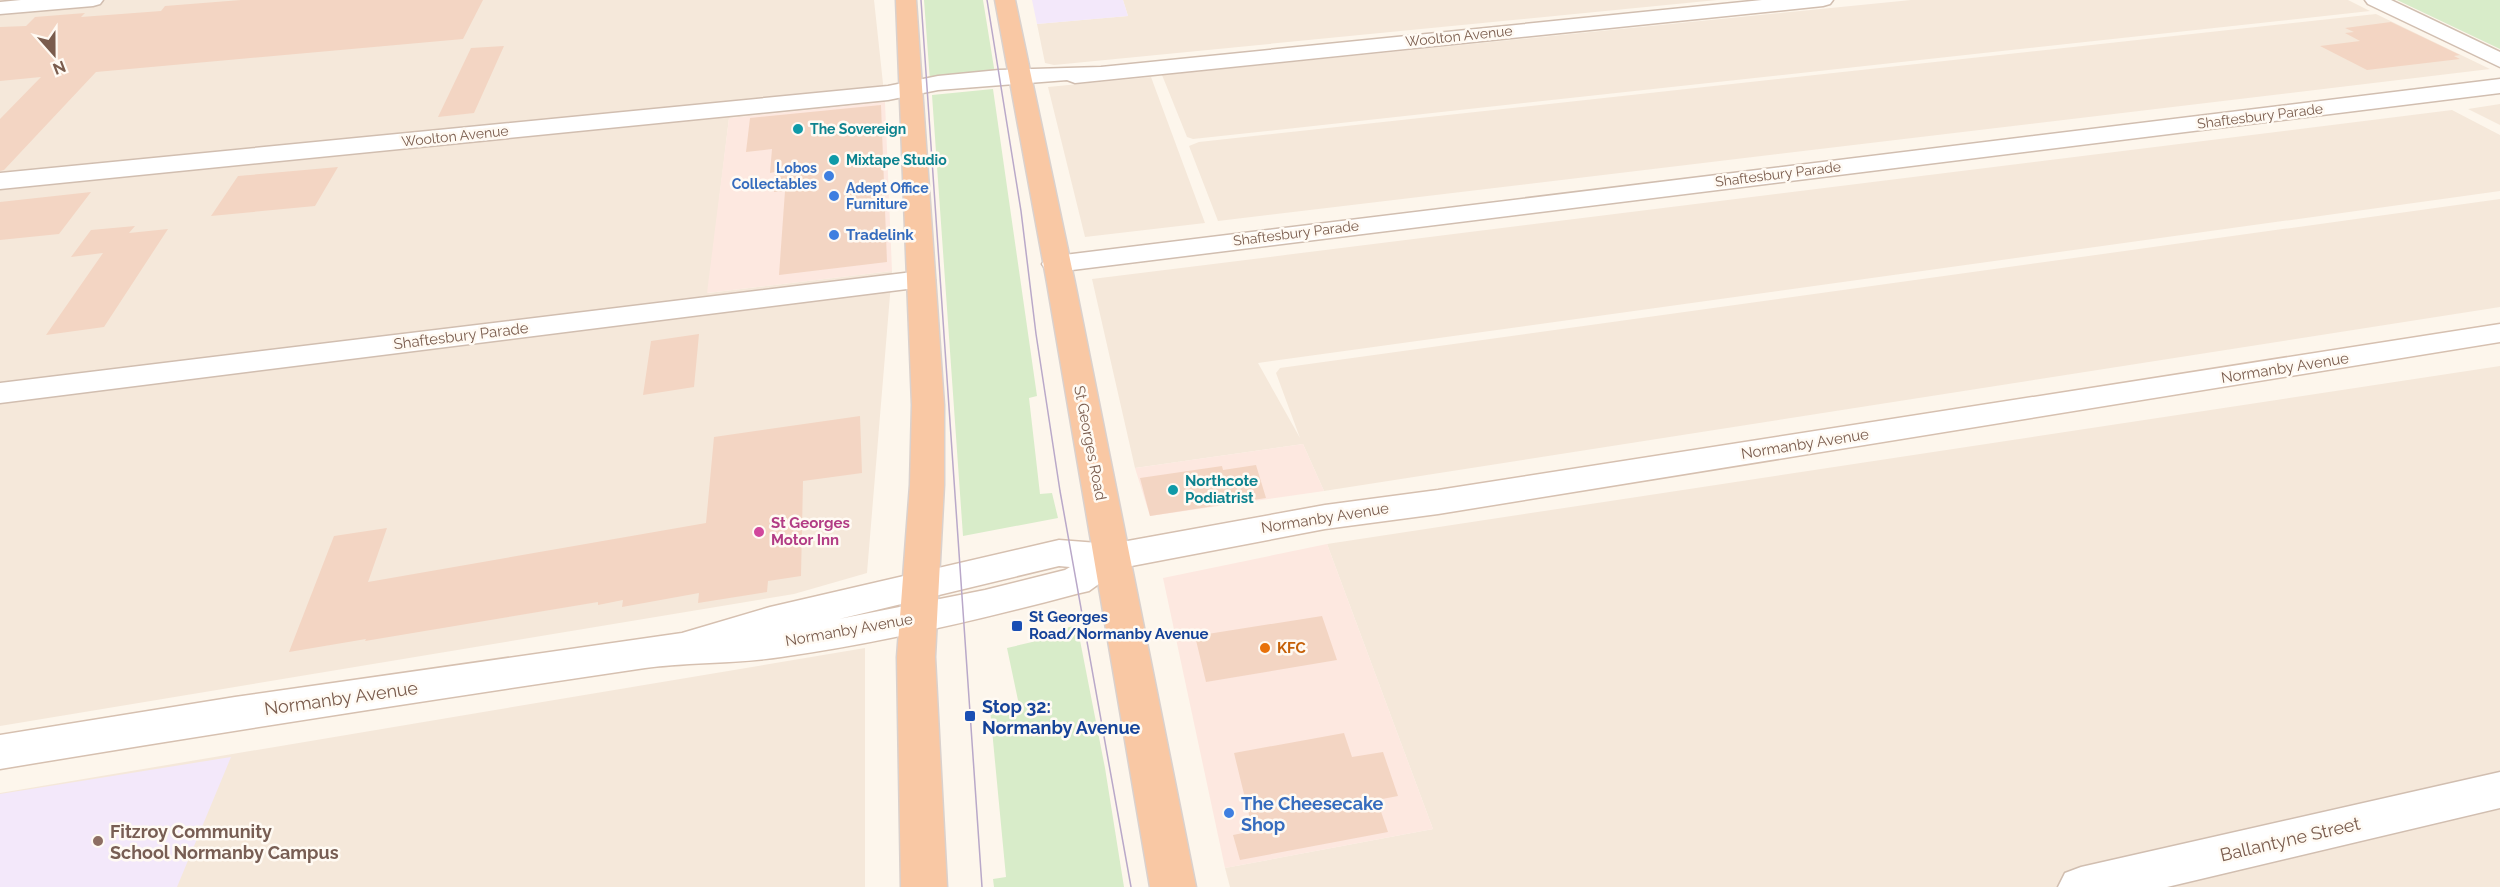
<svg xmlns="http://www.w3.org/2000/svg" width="2500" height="887" font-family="Raleway,sans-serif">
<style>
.residential{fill:#f5e8da}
.commercial{fill:#fde8e0}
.education{fill:#f3e8fa}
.green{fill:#d8ecc9}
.building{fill:#f3d5c3}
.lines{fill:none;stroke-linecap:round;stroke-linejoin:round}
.minor-casing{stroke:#d1beb0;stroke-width:3}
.secondary-casing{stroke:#d6c0b0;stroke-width:3}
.trunk-casing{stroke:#dad1cd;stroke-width:3}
.minor{fill:#fff;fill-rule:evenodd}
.secondary{fill:#fff;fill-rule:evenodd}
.trunk{fill:#f9c8a4;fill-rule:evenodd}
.tram{stroke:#b9a8c9;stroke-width:1.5}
.culture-dot{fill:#0f9aa8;stroke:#fffaf3;stroke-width:2}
.shop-dot{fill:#3f7fe0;stroke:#fffaf3;stroke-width:2}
.hotel-dot{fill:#d1479c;stroke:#fffaf3;stroke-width:2}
.transit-dot{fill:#1a4fb4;stroke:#fffaf3;stroke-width:2}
.food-dot{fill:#e8710a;stroke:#fffaf3;stroke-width:2}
.education-dot{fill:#8d6e63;stroke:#fffaf3;stroke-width:2}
.labels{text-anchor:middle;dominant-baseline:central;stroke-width:5;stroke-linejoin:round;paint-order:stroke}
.far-street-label{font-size:14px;fill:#7a5c4d;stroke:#fffaf3}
.far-culture-label{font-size:14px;font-weight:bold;fill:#0d838f;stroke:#fffaf3;text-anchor:start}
.far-shop-label{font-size:14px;font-weight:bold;fill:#366cbe;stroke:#fffaf3;text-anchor:end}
.shop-label{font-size:15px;font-weight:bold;fill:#366cbe;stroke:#fffaf3;text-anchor:start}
.street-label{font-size:15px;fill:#7a5c4d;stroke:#fffaf3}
.culture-label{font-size:15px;font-weight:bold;fill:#0d838f;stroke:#fffaf3;text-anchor:start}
.hotel-label{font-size:15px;font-weight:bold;fill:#b23c85;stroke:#fffaf3;text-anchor:start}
.transit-label{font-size:15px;font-weight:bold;fill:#164399;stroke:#fffaf3;text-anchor:start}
.food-label{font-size:15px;font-weight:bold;fill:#c56008;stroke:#fffaf3;text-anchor:start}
.near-street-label{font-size:18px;fill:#7a5c4d;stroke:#fffaf3}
.near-transit-label{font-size:18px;font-weight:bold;fill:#164399;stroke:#fffaf3;text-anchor:start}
.near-shop-label{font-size:18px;font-weight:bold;fill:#366cbe;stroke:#fffaf3;text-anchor:start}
.near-education-label{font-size:18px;font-weight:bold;fill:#785e54;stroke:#fffaf3;text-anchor:start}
</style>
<rect width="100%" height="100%" fill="#fdf6ec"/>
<path class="residential" d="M 0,0 L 874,0 L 885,102 L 729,118 L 708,293 L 892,271 L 867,573 L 794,594 L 0,726 Z
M 1123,0 L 1717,0 L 1054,65 L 1045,63 L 1037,24 L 1128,16 Z
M 1911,0 L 2348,0 L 2370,11 L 1193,139 L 1187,137 L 1162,75 Z
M 2376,14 L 2490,69 L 1218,221 L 1189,146 L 1199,142 Z
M 1151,77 L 1205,223 L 1085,237 L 1048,87 Z
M 2500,104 L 2500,125 L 2468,109 Z
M 2452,110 L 2500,135 L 2500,191 L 1258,363 L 1300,438 L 1276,373 L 1280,368 L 2500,199 L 2500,307 L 1324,491 L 1303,444 L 1135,468 L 1092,279 Z
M 2500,366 L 2500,887 L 1230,887 L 1225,868 L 1433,829 L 1327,544 Z
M 865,648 L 865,887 L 0,887 L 0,793 Z"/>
<path class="commercial" d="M 885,102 L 892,271 L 707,293 L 729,118 Z
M 1303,444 L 1324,491 L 1150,516 L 1135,468 Z
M 1327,544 L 1433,829 L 1225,868 L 1163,578 Z"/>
<path class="education" d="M 1032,0 L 1123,0 L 1128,16 L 1037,24 Z
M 231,757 L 177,887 L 0,887 L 0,794 Z"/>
<path class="green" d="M 924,0 L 983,0 L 995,74 L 930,81 Z
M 2397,0 L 2500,0 L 2500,49 Z
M 993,89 L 1037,396 L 1029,398 L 1040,494 L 1052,493 L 1058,518 L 963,536 L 932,95 Z
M 1077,625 L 1105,768 L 1124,887 L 994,887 L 993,879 L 1006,877 L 990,709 L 1019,705 L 1007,648 L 1045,639 L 1044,634 Z"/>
<path class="building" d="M 241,0 L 483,0 L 463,39 L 96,72 L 4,170 L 0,171 L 0,119 L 41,77 L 0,81 L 0,27 L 26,26 L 35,17 L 85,13 L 81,17 L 161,11 L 165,6 Z
M 2391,22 L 2460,55 L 2454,56 L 2460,59 L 2367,70 L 2320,46 L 2360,41 L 2345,33 L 2354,32 L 2345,28 Z
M 504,46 L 474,113 L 438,117 L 471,48 Z
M 881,105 L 887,262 L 779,275 L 785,191 L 774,192 L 775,172 L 770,173 L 772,149 L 746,152 L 750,118 Z
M 338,167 L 315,206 L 211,216 L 238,176 Z
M 91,192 L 59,234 L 0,240 L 0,202 Z
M 135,226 L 129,233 L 168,229 L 104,327 L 46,335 L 103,253 L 71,257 L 91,230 Z
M 699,334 L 694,387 L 643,395 L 651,341 Z
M 860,416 L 862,473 L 803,481 L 801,576 L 768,581 L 767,592 L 698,603 L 699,593 L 622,607 L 623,600 L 598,605 L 598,602 L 365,641 L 366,639 L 289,652 L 334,536 L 387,528 L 368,582 L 706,523 L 714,437 Z
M 1256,465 L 1266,498 L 1150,516 L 1140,478 L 1222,466 L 1223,470 Z
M 1322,616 L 1337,660 L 1206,682 L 1195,636 Z
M 1344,733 L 1352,757 L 1383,752 L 1398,796 L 1377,800 L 1388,832 L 1240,860 L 1233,835 L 1253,831 L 1234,753 Z"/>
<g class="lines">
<g class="minor-casing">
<path id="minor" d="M 21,0 L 103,0 L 100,4 L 93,6 L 0,14 L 0,2 Z
M 1762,0 L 1833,0 L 1830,4 L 1823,6 L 1075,83 L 1067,80 L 938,90 L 888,100 L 0,189 L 0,173 L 888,86 L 938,76 L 999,70 L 1101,67 Z
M 2365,0 L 2391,0 L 2500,52 L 2500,67 L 2368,4 Z
M 2500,79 L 2500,93 L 1056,272 L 1046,270 L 1042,264 L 1046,258 L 1056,256 Z
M 921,271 L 931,274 L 935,280 L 931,286 L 0,403 L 0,383 Z
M 2500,772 L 2500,808 L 2167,887 L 2058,887 L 2065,873 L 2081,867 Z"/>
</g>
<g class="secondary-casing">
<path id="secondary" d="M 2500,324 L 2500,342 L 1438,514 L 1325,529 L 1121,568 L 1089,591 L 1076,594 C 979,620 881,643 781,657 C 736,664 690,662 645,668 C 429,700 215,733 0,769 L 0,735 L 235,697 L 682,633 L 770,607 L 1059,540 L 1111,544 L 1325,505 L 1438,490 ZM 1059,566 L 1070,567 L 1065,570 L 985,590 L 839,619 Z"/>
</g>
<g class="trunk-casing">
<path id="trunk" d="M 896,0 L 916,0 L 944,405 L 944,485 L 935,657 L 947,887 L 901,887 L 897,657 L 910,485 L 912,405 Z
M 995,0 L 1015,0 L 1075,283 L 1196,887 L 1150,887 L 1047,283 Z"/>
</g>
<use href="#minor" class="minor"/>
<use href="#secondary" class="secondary"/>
<use href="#trunk" class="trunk"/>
<path class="tram" d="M 921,0 L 982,887
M 987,0 L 1021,211 L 1036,334 L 1060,491 L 1131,887"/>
</g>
<g class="culture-dot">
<circle cx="798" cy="129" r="6"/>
<circle cx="834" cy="160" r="6"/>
<circle cx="1173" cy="490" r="6"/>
</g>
<g class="shop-dot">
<circle cx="829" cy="176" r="6"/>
<circle cx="834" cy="196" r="6"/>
<circle cx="834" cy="235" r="6"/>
<circle cx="1229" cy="813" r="6"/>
</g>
<circle class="hotel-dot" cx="759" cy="532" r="6"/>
<g class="transit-dot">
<rect x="1011" y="620" width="12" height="12" rx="3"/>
<rect x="964" y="710" width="12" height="12" rx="3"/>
</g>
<circle class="food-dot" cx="1265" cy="648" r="6"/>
<circle class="education-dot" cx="98" cy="841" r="6"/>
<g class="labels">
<g class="far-street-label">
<text transform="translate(1459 36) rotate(-6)">Woolton Avenue</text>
<text transform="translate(2260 116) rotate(-7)">Shaftesbury Parade</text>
<text transform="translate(455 136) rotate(-6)">Woolton Avenue</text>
<text transform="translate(1778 174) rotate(-7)">Shaftesbury Parade</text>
<text transform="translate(1296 233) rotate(-7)">Shaftesbury Parade</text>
</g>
<g class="far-culture-label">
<text x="810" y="129">The Sovereign</text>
<text x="846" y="160">Mixtape Studio</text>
</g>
<g class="far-shop-label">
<text x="817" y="168">Lobos<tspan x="817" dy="16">Collectables</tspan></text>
<text x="846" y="188" text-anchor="start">Adept Office<tspan x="846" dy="16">Furniture</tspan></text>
</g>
<g class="shop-label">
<text x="846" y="235">Tradelink</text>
</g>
<g class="street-label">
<text transform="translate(461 336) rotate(-7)">Shaftesbury Parade</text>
<text transform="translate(2285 368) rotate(-9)">Normanby Avenue</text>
<text transform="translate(1090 443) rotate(79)">St Georges Road</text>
<text transform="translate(1805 444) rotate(-9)">Normanby Avenue</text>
<text transform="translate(1325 518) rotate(-9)">Normanby Avenue</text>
<text transform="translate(849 630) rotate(-10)">Normanby Avenue</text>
</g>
<g class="culture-label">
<text x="1185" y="481">Northcote<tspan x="1185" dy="17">Podiatrist</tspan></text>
</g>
<g class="hotel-label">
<text x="771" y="523">St Georges<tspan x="771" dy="17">Motor Inn</tspan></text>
</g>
<g class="transit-label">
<text x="1029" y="617">St Georges<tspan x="1029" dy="17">Road/Normanby Avenue</tspan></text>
</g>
<g class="food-label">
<text x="1277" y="648">KFC</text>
</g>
<g class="near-street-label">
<text transform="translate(341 698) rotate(-8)">Normanby Avenue</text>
<text transform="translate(2290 839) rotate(-13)">Ballantyne Street</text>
</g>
<g class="near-transit-label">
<text x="982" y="706">Stop 32:<tspan x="982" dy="21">Normanby Avenue</tspan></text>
</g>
<g class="near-shop-label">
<text x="1241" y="803">The Cheesecake<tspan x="1241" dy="21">Shop</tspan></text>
</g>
<g class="near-education-label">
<text x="110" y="831">Fitzroy Community<tspan x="110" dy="21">School Normanby Campus</tspan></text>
</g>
</g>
<g transform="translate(54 54) rotate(159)" stroke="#fffaf3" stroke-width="4.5" paint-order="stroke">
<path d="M0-4.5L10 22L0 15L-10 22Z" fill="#7a5c4d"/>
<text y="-9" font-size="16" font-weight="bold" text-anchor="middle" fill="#7a5c4d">N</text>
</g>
</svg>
